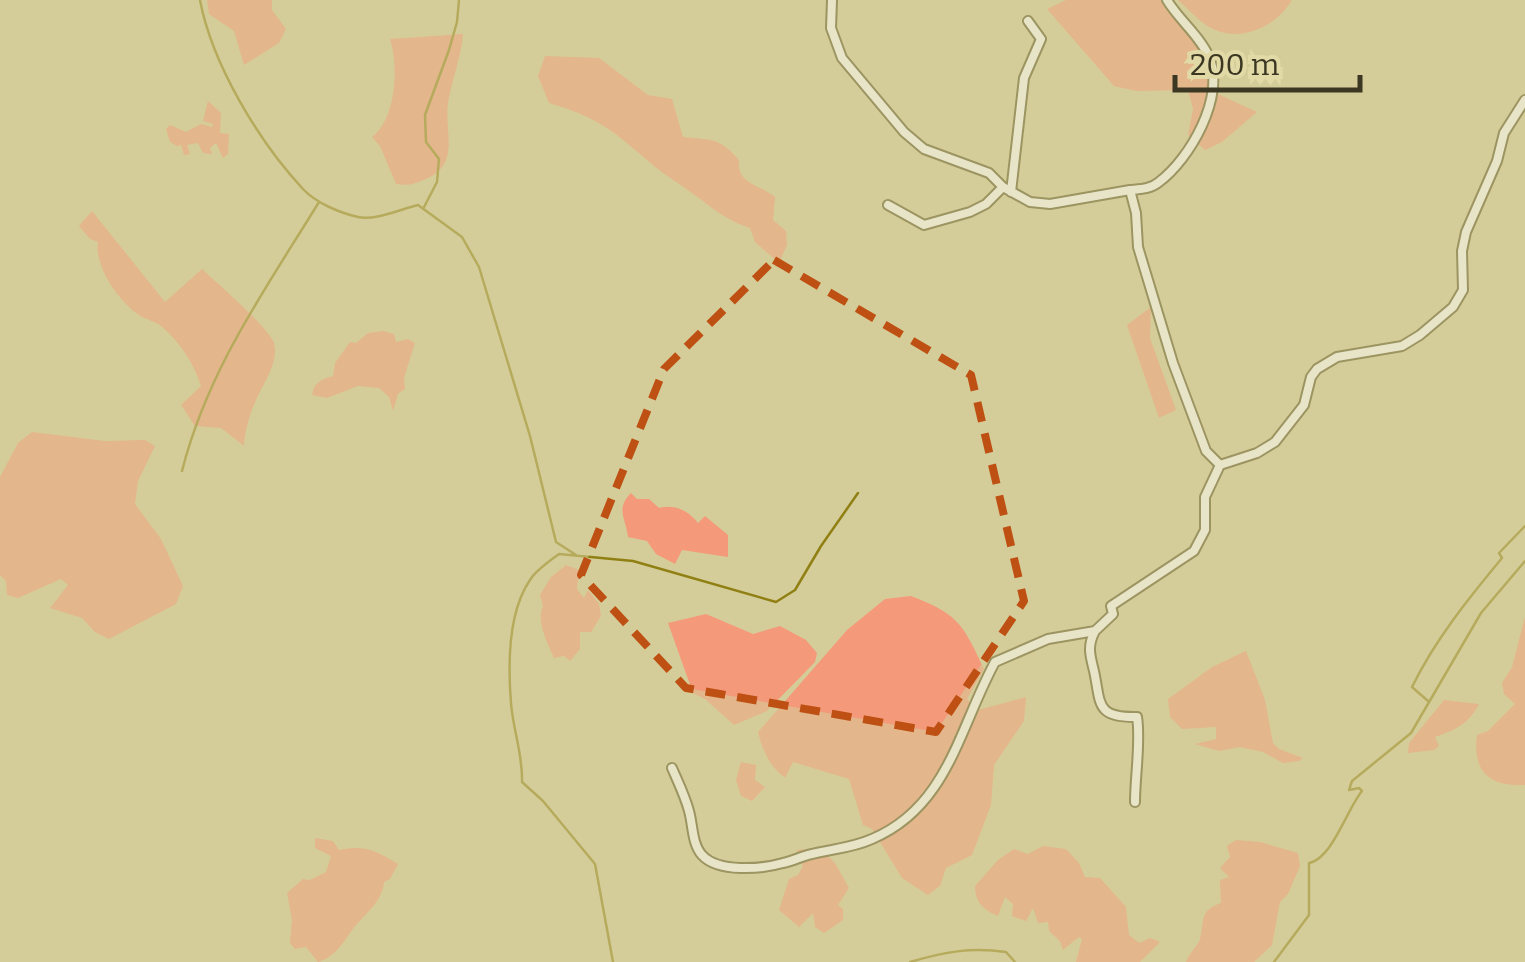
<svg xmlns="http://www.w3.org/2000/svg" width="1525" height="962" font-family="Bitter,serif">
<style>
.green{fill:#f4997a}
.lines{fill:none;stroke-linecap:round;stroke-linejoin:round}
.stream{stroke:#908014;stroke-width:2.5}
.minor-casing{stroke:#574e1e;stroke-width:12}
.minor{stroke:#fff;stroke-width:8}
.marked{fill:none;stroke:#bd5012;stroke-width:8;stroke-dasharray:20 12;stroke-linejoin:round}
</style>
<rect width="100%" height="100%" fill="#d5cd99"/>
<path class="green" d="M 207,0 L 272,0 L 272,10 L 286,29 L 279,43 L 244,65 L 234,31 L 209,14 Z
M 1066,0 L 1163,0 C 1173,13 1182,27 1194,39 C 1216,62 1221,59 1218,94 L 1257,112 L 1222,142 L 1205,150 L 1188,135 L 1193,109 L 1188,90 L 1136,91 L 1114,86 L 1047,9 Z
M 1178,0 L 1292,0 C 1275,28 1239,44 1209,27 C 1198,20 1187,8 1178,0 Z
M 463,34 C 461,58 452,79 448,103 C 444,132 461,164 426,179 C 414,184 408,186 396,184 L 380,146 L 372,137 C 396,119 399,66 390,39 Z
M 545,56 L 599,58 L 648,95 L 672,99 L 683,137 C 712,140 719,137 739,160 C 736,184 761,185 775,197 L 773,220 L 786,231 L 787,245 L 779,263 L 755,242 L 750,228 C 728,221 715,210 696,196 C 686,188 674,181 663,173 C 619,138 608,120 549,103 L 538,76 Z
M 208,101 L 221,113 L 220,133 L 229,134 L 228,154 L 223,158 L 216,143 L 210,148 L 212,154 L 203,153 L 198,143 L 187,145 L 190,154 L 184,155 L 181,145 L 177,146 L 170,142 L 166,129 L 170,125 L 186,132 L 201,124 L 212,127 L 213,124 L 203,121 Z
M 92,211 L 165,302 L 202,269 C 216,282 270,329 274,343 C 278,358 269,375 262,388 C 253,404 245,426 244,446 L 221,428 L 195,426 L 181,405 L 201,386 C 194,363 179,341 161,326 C 155,321 146,320 139,315 C 119,302 94,266 98,242 L 90,239 L 79,226 Z
M 1151,307 L 1150,338 L 1176,410 L 1159,418 L 1127,325 Z
M 383,331 L 394,334 L 396,342 L 408,339 L 415,343 L 404,378 L 405,389 L 398,394 L 393,411 L 389,397 L 379,388 L 358,386 L 327,398 L 312,395 C 314,382 322,379 333,376 L 335,363 L 350,342 L 356,343 L 368,333 Z
M 32,432 L 105,441 L 145,440 L 155,446 L 138,481 L 135,504 L 161,539 L 183,586 L 176,604 L 109,639 L 95,632 L 82,618 L 50,608 L 68,585 L 61,579 L 18,598 L 7,595 L 6,581 L 0,575 L 0,477 L 18,443 Z
M 631,493 L 637,499 L 649,499 L 659,508 C 675,504 689,511 698,523 L 705,516 L 728,535 L 728,557 L 682,550 L 675,564 L 656,554 L 647,541 L 628,537 C 626,518 615,509 631,493 Z
M 566,565 L 579,570 L 577,589 L 584,598 L 588,590 L 599,604 L 601,616 L 591,632 L 580,632 L 580,649 L 570,661 L 564,656 L 554,658 C 547,642 536,622 543,606 L 540,595 L 551,577 Z
M 911,596 C 958,614 963,624 984,669 L 967,699 L 978,710 L 1026,697 L 1024,721 L 994,765 L 991,805 L 972,855 L 946,868 L 940,886 L 928,895 L 902,878 L 872,829 L 863,825 L 849,779 L 793,762 L 785,778 C 769,765 763,752 758,732 L 847,630 L 885,599 Z
M 706,614 L 753,634 L 780,626 L 806,640 L 817,653 L 815,662 L 767,711 L 734,725 L 705,699 L 693,693 L 668,623 Z
M 1525,617 L 1525,785 C 1489,787 1472,771 1477,735 L 1488,731 L 1515,704 L 1504,694 L 1502,683 L 1512,667 Z
M 1246,651 L 1265,700 L 1273,743 L 1279,749 L 1303,758 L 1299,761 L 1283,763 L 1263,752 L 1240,747 L 1219,751 L 1195,744 L 1216,739 L 1216,727 L 1182,729 L 1170,717 L 1168,699 L 1212,667 Z
M 1444,700 L 1479,704 C 1469,724 1455,730 1435,737 L 1439,746 L 1434,750 L 1408,753 L 1409,743 Z
M 741,762 L 756,765 L 755,780 L 765,787 L 752,801 L 741,796 L 736,780 Z
M 315,838 L 333,841 L 339,850 C 366,845 374,850 398,864 L 390,879 L 384,882 C 382,903 364,914 353,929 C 342,943 337,956 318,962 L 306,947 L 295,949 L 290,943 L 292,920 L 287,893 L 303,879 L 310,880 L 326,872 L 331,856 L 315,848 Z
M 1236,840 L 1260,842 L 1298,853 L 1300,866 L 1288,894 L 1280,902 L 1272,945 L 1254,962 L 1186,962 C 1189,953 1197,947 1200,939 C 1205,921 1198,911 1221,903 L 1220,880 L 1229,877 L 1220,868 L 1230,857 L 1227,846 Z
M 1043,846 L 1066,849 L 1079,863 L 1085,877 L 1100,878 L 1126,907 L 1129,935 L 1139,943 L 1150,938 L 1160,942 L 1140,962 L 1076,962 L 1082,939 L 1079,937 L 1063,950 L 1060,941 L 1049,931 L 1048,922 L 1038,923 L 1033,908 L 1026,921 L 1012,916 L 1013,904 L 1005,897 L 998,916 C 984,910 975,903 975,886 L 998,860 L 1014,849 L 1028,854 Z
M 820,848 L 835,863 L 849,888 L 838,905 L 843,909 L 843,920 L 824,933 L 815,927 L 813,913 L 799,927 L 779,910 L 789,879 L 798,875 L 803,866 L 797,850 Z"/>
<g class="lines">
<path class="stream" d="M 200,0 C 212,64 259,142 303,189 C 316,203 340,213 358,217 C 375,221 401,209 418,205 L 462,237 L 479,267 L 530,436 L 556,542 L 576,555
M 423,209 L 437,182 L 439,159 L 426,142 L 425,115 L 449,50 L 457,22 L 459,0
M 182,471 C 208,369 265,290 319,202
M 1428,701 L 1412,687 C 1435,640 1468,599 1502,558 L 1499,553 L 1525,526
M 613,962 L 595,864 L 543,801 L 522,782 C 523,755 513,730 511,703 C 508,666 508,612 530,580 C 536,570 550,561 559,554 L 633,561 L 776,602 L 795,590 L 821,546 L 858,493
M 910,962 C 944,952 970,947 1006,952 L 1015,962
M 1274,962 L 1309,915 L 1309,863 C 1332,859 1347,809 1362,791 L 1359,788 L 1349,790 L 1352,781 L 1411,733 L 1481,613 L 1525,561"/>
<g class="minor-casing">
<path id="minor" d="M 832,0 L 831,28 L 842,58 L 904,132 L 924,149 L 989,173 L 1003,187 L 1030,202 L 1050,204 L 1130,190 L 1136,213 L 1138,247 L 1173,363 L 1206,451 L 1220,465
M 1130,190 C 1140,189 1151,189 1159,182 C 1190,159 1226,96 1209,57 C 1200,36 1179,20 1167,0
M 1011,192 L 1024,78 L 1041,39 L 1028,21
M 888,205 L 924,225 L 970,212 L 986,204 L 1003,187
M 1095,631 L 1113,614 L 1111,606 L 1194,551 L 1205,530 L 1205,497 L 1220,465 L 1257,453 L 1275,442 L 1304,405 L 1311,377 L 1317,369 L 1337,357 L 1402,346 L 1420,335 L 1453,307 L 1463,290 L 1462,251 L 1466,232 L 1497,161 L 1504,133 L 1525,100
M 672,768 C 678,782 685,796 689,811 C 693,825 692,844 702,855 C 718,873 762,869 783,863 C 793,861 802,856 812,854 C 832,849 852,848 872,839 C 948,807 959,728 995,662 L 1048,639 L 1095,631 C 1087,646 1090,655 1094,671 C 1101,703 1095,718 1137,717 C 1141,741 1135,776 1135,802"/>
</g>
<use href="#minor" class="minor"/>
</g>
<path d="M0 0H1525V962H0ZM 774,260 L 971,375 L 1024,601 L 936,732 L 686,688 L 581,575 L 664,369 Z" fill="#d5cd99" fill-opacity=".55" fill-rule="evenodd"/>
<path class="marked" d="M 774,260 L 971,375 L 1024,601 L 936,732 L 686,688 L 581,575 L 664,369 Z"/>
<path d="M1175 75v15h185v-15" fill="none" stroke="#3b3722" stroke-width="5"/>
<text x="1190" y="75" font-size="30" fill="#3b3722" stroke="#e2daa6" stroke-width="8" paint-order="stroke">200 m</text>
</svg>
